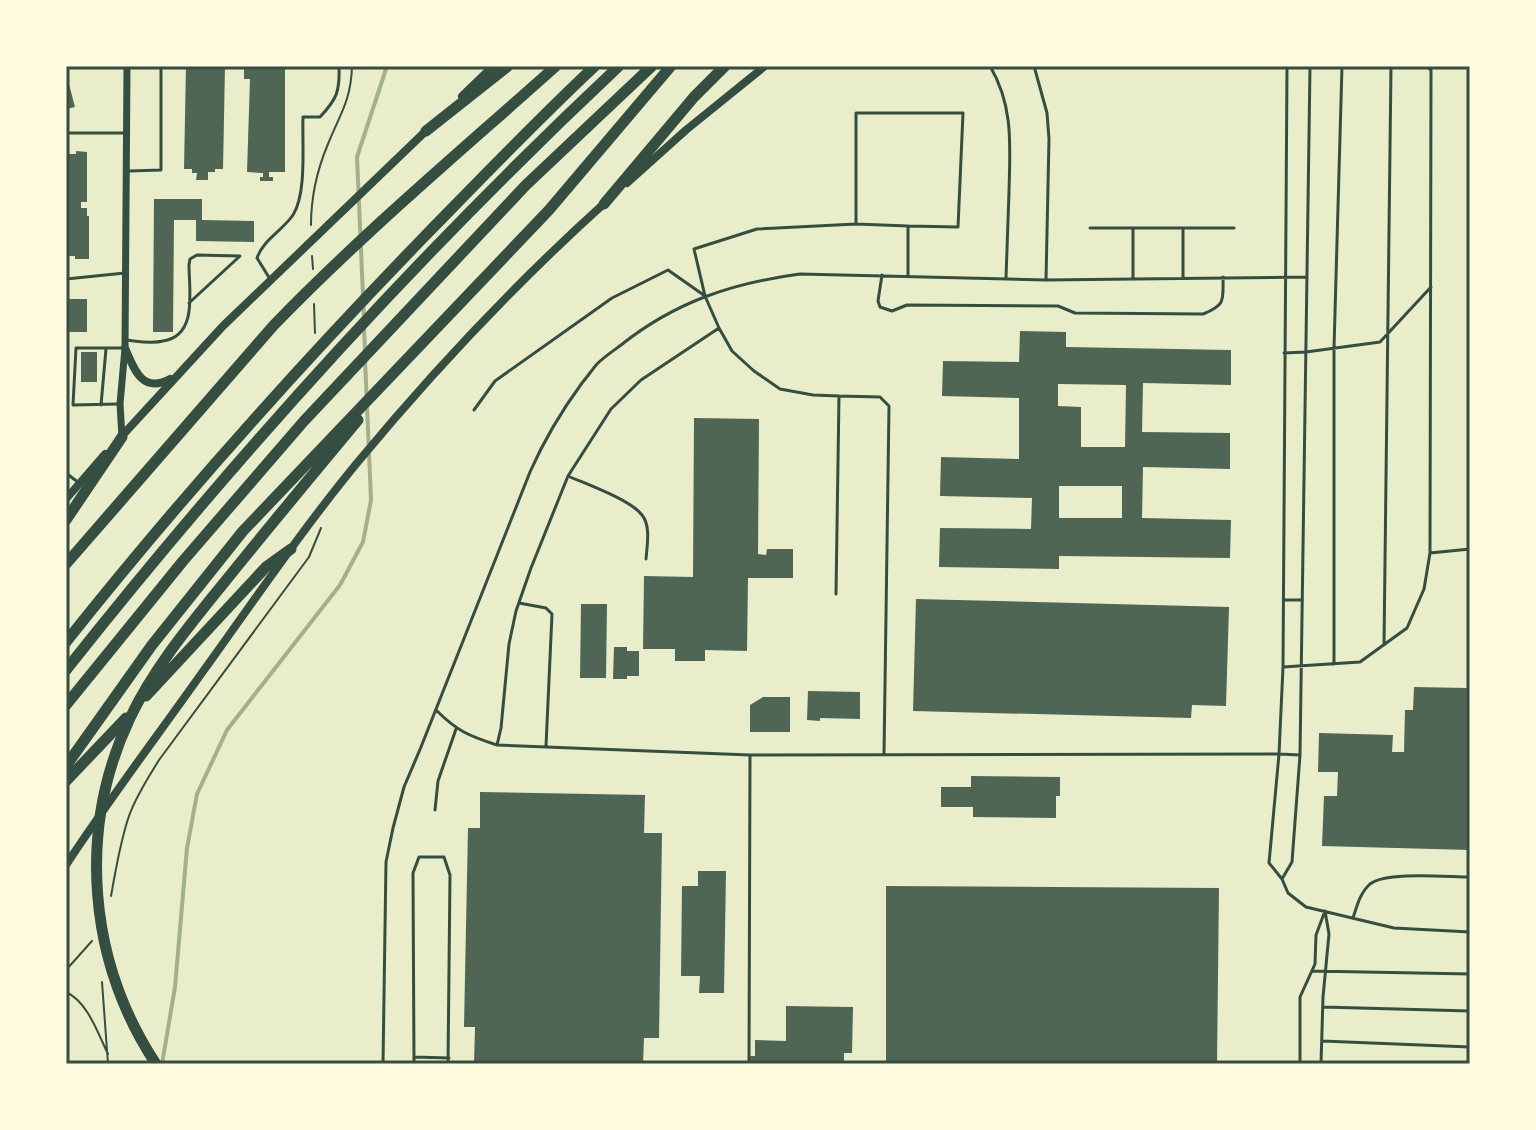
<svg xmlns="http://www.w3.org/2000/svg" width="1536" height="1130" font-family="Mulish,sans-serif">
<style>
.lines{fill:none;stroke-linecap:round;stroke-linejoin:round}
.stream{stroke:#a3b18a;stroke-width:4}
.building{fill:#4f6655;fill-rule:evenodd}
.path{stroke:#344e41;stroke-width:2}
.service{stroke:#344e41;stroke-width:3}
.tertiary{stroke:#344e41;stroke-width:7}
.secondary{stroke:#344e41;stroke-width:8}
.motorway{stroke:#344e41;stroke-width:11}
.neatline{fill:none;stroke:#344e41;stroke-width:3}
</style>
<rect width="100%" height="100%" fill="#e9edc9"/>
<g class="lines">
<path class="stream" d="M 364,319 L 357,157 L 387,66
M 364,327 L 365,351
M 162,1064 L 175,987 L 187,848 L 197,794 L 227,730 L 340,585 L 363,542 L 371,500 L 365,359"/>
</g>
<path class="building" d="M 186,66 L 225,66 L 223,169 L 215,169 L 215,172 L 208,172 L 208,180 L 196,180 L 197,173 L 192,173 L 192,169 L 184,169 Z
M 244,66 L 285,66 L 285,172 L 269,172 L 269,177 L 273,177 L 273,181 L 260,181 L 260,177 L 263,177 L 263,173 L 247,172 L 250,79 L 244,79 Z
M 66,73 L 75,107 L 66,109 Z
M 76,151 L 87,152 L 87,202 L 81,202 L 81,208 L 87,208 L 87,216 L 89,216 L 89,259 L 75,259 L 75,256 L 66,256 L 66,154 L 76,154 Z
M 154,199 L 202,199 L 202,220 L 254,221 L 254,242 L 196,241 L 196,220 L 174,220 L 173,332 L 153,332 Z
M 66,299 L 87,299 L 87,332 L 66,332 Z
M 1020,331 L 1066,332 L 1066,347 L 1231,350 L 1231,385 L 1143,383 L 1142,432 L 1230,433 L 1230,469 L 1143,467 L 1142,518 L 1231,520 L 1230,558 L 1059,556 L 1059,569 L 939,567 L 940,528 L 1031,529 L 1032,498 L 940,496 L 941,457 L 1019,459 L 1019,398 L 942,396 L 943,361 L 1019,362 ZM 1058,384 L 1126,385 L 1125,447 L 1081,447 L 1081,407 L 1058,406 ZM 1059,486 L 1122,486 L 1122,518 L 1059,518 Z
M 81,352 L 97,352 L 97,382 L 81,382 Z
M 694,418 L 759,419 L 758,554 L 766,555 L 767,549 L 793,549 L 793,578 L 748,578 L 747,651 L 705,650 L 705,661 L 675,661 L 675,649 L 643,649 L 644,576 L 693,577 Z
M 916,599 L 1229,607 L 1226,706 L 1192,705 L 1191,718 L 913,711 Z
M 581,604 L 607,604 L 606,678 L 580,678 Z
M 614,647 L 627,647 L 627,651 L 639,651 L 639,676 L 627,676 L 627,679 L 613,679 Z
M 1414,687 L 1469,688 L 1470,850 L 1322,846 L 1324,796 L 1337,796 L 1338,772 L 1318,772 L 1319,733 L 1393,735 L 1392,752 L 1404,752 L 1405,710 L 1413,710 Z
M 808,691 L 860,692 L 860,719 L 820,718 L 820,721 L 807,720 Z
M 763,697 L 790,697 L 790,732 L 750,732 L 750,705 Z
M 971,776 L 1060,777 L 1060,796 L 1056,796 L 1056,818 L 973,817 L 973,807 L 941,807 L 941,787 L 971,787 Z
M 480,792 L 645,795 L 644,833 L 662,833 L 659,1038 L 644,1038 L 643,1064 L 474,1064 L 475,1027 L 464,1027 L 468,828 L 480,828 Z
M 698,871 L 726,871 L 724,993 L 699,993 L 700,976 L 681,976 L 682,886 L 698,886 Z
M 886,886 L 1219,888 L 1217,1064 L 886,1064 Z
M 786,1006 L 853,1007 L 852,1053 L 844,1053 L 844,1064 L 749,1064 L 749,1056 L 755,1056 L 755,1040 L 786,1041 Z"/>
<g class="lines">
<path class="path" d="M 311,225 C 311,198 317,170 328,144 C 340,114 351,101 352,66
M 312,256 L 313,269
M 314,304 L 315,333
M 111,896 C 116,869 120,842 129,816 C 136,796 148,778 159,760 L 309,557 L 321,528
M 66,970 L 92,941
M 102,982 L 108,1064
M 66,992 C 88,1002 98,1034 108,1054"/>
<path class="service" d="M 990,66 C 1014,107 1010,146 1009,192 C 1008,221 1007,249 1006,278
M 1034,66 L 1047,113 L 1049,139 L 1046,280
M 1287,66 L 1283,667 L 1279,754 L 1269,863 L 1282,879 L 1288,893 L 1306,907 L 1394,928 L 1470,932
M 66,133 L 127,133
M 129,171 L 161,170 L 161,66
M 1090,228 L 1234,228
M 1183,230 L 1183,278
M 882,275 L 878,301 L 880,307 L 892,311 L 907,305 L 1058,306 L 1075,313 L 1203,314 C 1226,305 1223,300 1223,277
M 908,276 L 908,226 L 958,227 L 963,113 L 856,113 L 856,224 L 908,226
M 66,279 L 125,273
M 270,279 L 257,258 C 263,240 282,231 293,215 C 307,193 302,144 303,117 L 320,117 C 337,99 340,91 339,66
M 1133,279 L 1133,228
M 719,328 L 732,351 L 754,371 L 780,389 L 813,395 L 839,396 L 836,594
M 125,340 C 137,341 151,344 163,341 C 198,336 189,291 189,265 L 190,259 L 197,255 L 240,256 L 189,303
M 1284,353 L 1306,352 L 1380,342 L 1431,287
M 839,396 L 880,397 L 889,406 L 884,755
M 119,404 L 73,405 L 76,348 L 125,348
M 101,405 L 106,349
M 474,410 L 495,381 L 612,298 L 668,270 L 705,296
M 66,473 L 79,483
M 568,476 C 586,484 631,500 642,515 C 651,526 647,546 646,559
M 1430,553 L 1470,549
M 1284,600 L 1302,600
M 519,603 L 546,608 L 552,614 L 546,746
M 1384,645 L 1391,66
M 1334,664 L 1334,348 L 1342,66
M 1283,667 L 1360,662 L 1407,628 L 1424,589 L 1430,553 L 1431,70 L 1426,66
M 436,710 C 457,731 469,736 497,745 L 750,755 L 1279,754 L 1300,755
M 497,745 L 501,728 L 509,644 L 516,611 L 531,568 L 568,476 L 611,409 L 641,380 L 719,328 L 705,296 L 694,249 L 757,229 L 856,224
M 435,810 L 438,781 L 456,729
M 1282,879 L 1292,862 L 1300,755 L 1310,66
M 1353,918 C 1357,906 1360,893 1370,884 C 1386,871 1448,877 1470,877
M 1312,971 L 1470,974
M 1323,1007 L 1470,1011
M 1322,1041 L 1470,1047
M 414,1057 L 449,1058
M 383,1064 L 386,862 L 393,828 L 404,787 L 421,747 L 530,472 C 545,438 560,413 582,383 C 587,377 592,370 597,364 C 604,357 613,351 621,345 C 675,302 732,283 800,274 L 1046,280 L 1307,277
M 414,1064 L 413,873 L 419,857 L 444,857 L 450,875 L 448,1064
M 749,1064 L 750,755
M 1300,1064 L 1300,997 L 1315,964 L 1316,935 L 1325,911 L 1329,934 L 1323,997 L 1321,1064"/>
<path class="tertiary" d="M 122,437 L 120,404 L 125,348 L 127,66"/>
<path class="secondary" d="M 462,96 L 493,66
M 627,183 L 686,130 L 765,66
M 125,348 C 134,369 142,394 170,379
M 120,438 L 223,326 L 429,128
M 66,499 L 105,454
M 66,865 C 108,801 155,739 199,677 C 251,605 301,531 357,463 C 434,370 518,281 608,200"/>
<path class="motorway" d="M 426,131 L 508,66
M 604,204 L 694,97 L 725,66
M 66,520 L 122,437
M 66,564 L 274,325 C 363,233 461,151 556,66
M 66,642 C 178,501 298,367 423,238 C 480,180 536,121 595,66
M 66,670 C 234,458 422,251 619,66
M 146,696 L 266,567 L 291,549
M 66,705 L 183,561 L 304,421 L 526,185 L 652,66
M 66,766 L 152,645 L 243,531 L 549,210 L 671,66
M 66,781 L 126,718
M 156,1064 C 88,961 77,830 130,718 C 154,668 189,626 223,584 C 268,528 313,474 358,420"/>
</g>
<rect width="1536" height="1130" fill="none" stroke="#fefae0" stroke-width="136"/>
<rect x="68" y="68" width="1400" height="994" class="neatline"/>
</svg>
